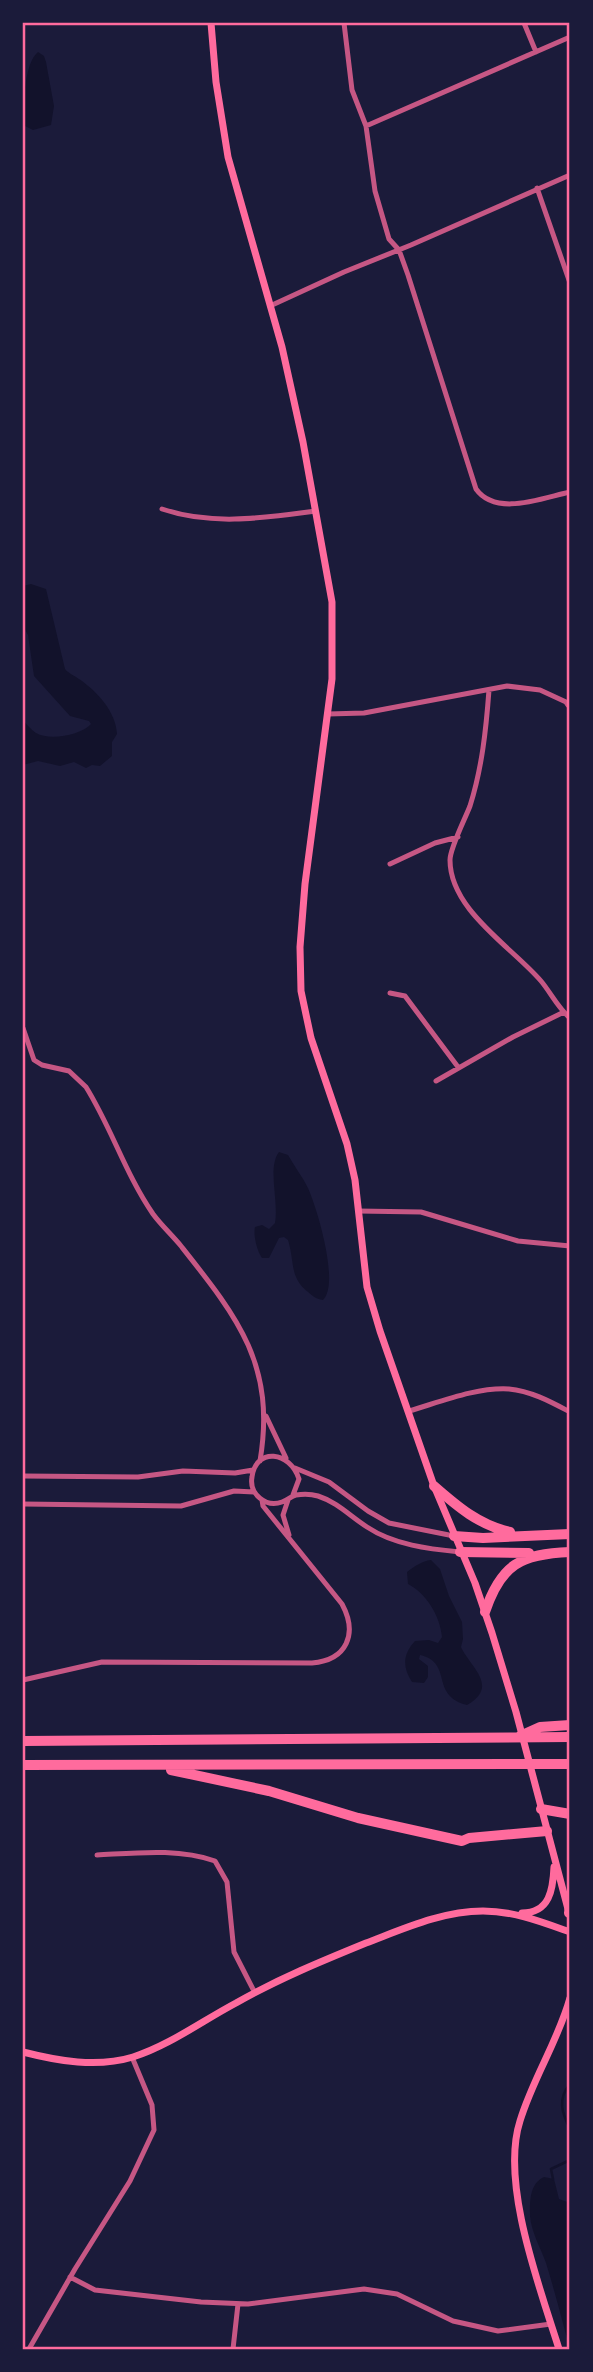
<svg xmlns="http://www.w3.org/2000/svg" width="593" height="2372" font-family="Rubik,sans-serif">
<style>
.water{fill:#12122b}
.lines{fill:none;stroke-linecap:round;stroke-linejoin:round}
.stream{stroke:#12122b;stroke-width:2.5}
.service{stroke:#c65784;stroke-width:2.5}
.minor{stroke:#c65784;stroke-width:5}
.secondary{stroke:#ff6b9d;stroke-width:7}
.motorway{stroke:#ff6b9d;stroke-width:10}
.neatline{fill:none;stroke:#ff6b9d;stroke-width:2.5}
</style>
<rect width="100%" height="100%" fill="#1b1b3a"/>
<path class="water" d="M 38,52 L 44,56 L 46,62 L 54,106 L 51,125 L 33,130 L 23,125 C 23,107 24,63 38,52 Z
M 31,584 L 46,589 L 65,669 C 69,674 74,675 79,679 C 97,691 116,712 117,734 L 112,742 L 112,756 L 100,766 L 92,765 L 86,768 L 74,762 L 60,766 L 38,761 L 23,765 L 23,721 C 27,724 31,730 36,733 C 50,741 81,735 91,724 L 89,721 L 70,716 L 34,676 L 28,635 L 23,626 L 23,586 Z
M 279,1152 L 288,1155 C 294,1166 302,1176 308,1188 C 317,1208 340,1284 323,1300 C 316,1299 314,1297 308,1292 C 289,1277 295,1262 288,1240 L 284,1237 L 279,1238 L 269,1258 L 262,1258 C 257,1251 253,1235 255,1227 L 262,1225 L 269,1229 L 275,1223 C 279,1200 267,1168 279,1152 Z
M 431,1560 L 440,1569 L 449,1596 L 462,1622 L 463,1639 L 461,1647 C 470,1667 500,1686 467,1705 C 429,1695 454,1663 420,1655 L 419,1659 L 428,1666 L 428,1677 L 424,1683 L 412,1682 C 402,1667 403,1654 415,1641 L 429,1640 L 438,1643 L 442,1637 C 440,1616 427,1594 408,1584 L 407,1572 C 415,1566 422,1561 431,1560 Z
M 544,2177 L 554,2179 L 559,2199 L 570,2203 L 570,2349 C 562,2320 555,2292 546,2263 C 541,2249 531,2231 530,2216 C 530,2202 529,2184 544,2177 Z"/>
<g class="lines">
<path class="stream" d="M 570,2084 C 557,2099 562,2113 570,2129
M 553,2179 L 551,2169 L 570,2160"/>
<path class="service" d="M 23,889 L 23,894"/>
<path class="minor" d="M 344,23 L 352,90 L 366,126 L 375,191 L 389,239 L 399,250 L 408,275 L 476,489 C 496,517 542,498 570,492
M 524,23 L 536,52
M 366,126 L 570,37
M 537,188 L 570,283
M 270,306 L 344,272 L 411,245 L 570,175
M 162,509 C 212,526 263,518 315,511
M 489,690 C 486,730 482,768 470,806 C 465,819 450,848 450,860 C 450,910 512,947 541,981 C 551,993 558,1008 570,1018
M 328,714 L 364,713 L 507,686 L 540,690 L 566,702 L 568,705 L 570,703
M 390,864 L 435,843 L 458,837
M 390,993 L 405,996 L 458,1067
M 23,1028 L 34,1060 L 42,1065 L 69,1071 L 86,1087 C 111,1127 126,1175 153,1214 C 161,1225 172,1235 181,1246 C 238,1318 276,1365 260,1461
M 436,1081 L 513,1037 L 564,1012
M 358,1211 L 421,1212 L 518,1241 L 570,1246
M 409,1411 C 440,1402 477,1387 509,1389 C 531,1391 551,1402 570,1412
M 266,1416 L 286,1458
M 295,1468 L 329,1482 L 368,1511 L 389,1523 L 454,1536
M 23,1476 L 138,1477 L 183,1471 L 235,1473 L 253,1470
M 293,1495 L 299,1479 C 290,1451 256,1447 252,1477 C 249,1494 266,1508 282,1502 C 288,1500 291,1496 296,1495 C 303,1494 311,1494 318,1496 C 337,1502 350,1516 367,1527 C 394,1545 429,1549 460,1552
M 288,1500 L 283,1515 L 289,1535
M 23,1504 L 181,1506 L 234,1491 L 254,1492
M 23,1680 L 102,1662 L 312,1663 C 347,1660 358,1634 342,1604 L 263,1506 L 262,1500
M 97,1855 C 136,1853 178,1848 215,1861 L 227,1882 L 234,1952 L 255,1993
M 70,2277 L 95,2290 L 201,2302 L 248,2304 L 364,2289 L 397,2294 L 453,2321 L 498,2331 L 551,2324
M 29,2349 L 75,2269 L 130,2181 L 154,2130 L 152,2105 L 132,2057
M 233,2349 L 238,2304"/>
<path class="secondary" d="M 211,23 L 216,82 L 228,157 L 282,347 L 303,442 L 332,602 L 332,679 L 305,884 L 300,947 L 301,991 L 311,1038 L 347,1144 L 355,1180 L 367,1287 L 380,1331 L 434,1486 L 475,1583 L 492,1633 L 516,1712 L 568,1909
M 522,1913 C 550,1913 553,1889 554,1867
M 23,2052 C 58,2061 97,2068 133,2057 C 170,2045 202,2021 236,2003 C 278,1979 322,1961 366,1943 C 403,1929 442,1911 483,1911 C 514,1911 542,1922 570,1932
M 559,2349 C 540,2288 500,2183 520,2121 C 533,2078 558,2041 570,1998"/>
<path class="motorway" d="M 434,1486 C 458,1507 479,1525 510,1532
M 454,1536 L 483,1538 L 570,1534
M 460,1552 L 529,1553
M 485,1612 C 501,1564 521,1554 570,1552
M 520,1736 L 540,1727 L 570,1725
M 23,1741 L 570,1737
M 23,1765 L 570,1764
M 171,1770 L 269,1791 L 358,1818 L 462,1841 L 469,1838 L 547,1831
M 541,1809 L 570,1814
M 569,1913 L 570,1906"/>
</g>
<rect width="593" height="2372" fill="none" stroke="#1b1b3a" stroke-width="49"/>
<rect x="24" y="24" width="544" height="2324" class="neatline"/>
</svg>
